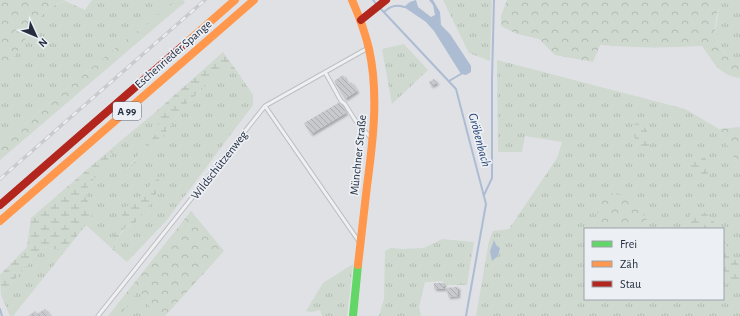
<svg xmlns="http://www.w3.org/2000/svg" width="740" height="316" font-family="'Alegreya Sans',sans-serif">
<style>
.grass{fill:url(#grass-tufts);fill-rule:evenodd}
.forest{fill:url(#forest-crowns)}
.wetland{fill:url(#wetland-marsh)}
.water{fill:#acbcd3}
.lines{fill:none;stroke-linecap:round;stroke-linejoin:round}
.stream{stroke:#acbcd3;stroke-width:2}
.building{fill:url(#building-back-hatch);filter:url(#shadow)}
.lane-casing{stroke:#bebfc3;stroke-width:5}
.lane{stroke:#eff0f2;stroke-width:3}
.fast{stroke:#63d668;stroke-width:8}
.slow{stroke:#ff974d;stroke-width:8}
.jam{stroke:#b3261e;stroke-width:8}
.rail-casing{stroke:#c8cacd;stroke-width:3.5}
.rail{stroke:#ecf0f5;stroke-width:2;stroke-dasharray:6;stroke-linecap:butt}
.labels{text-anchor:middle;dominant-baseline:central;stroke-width:3.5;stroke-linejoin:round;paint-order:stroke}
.shield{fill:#ecf0f5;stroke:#616876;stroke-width:1}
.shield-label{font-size:11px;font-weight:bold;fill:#252d3f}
.street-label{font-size:12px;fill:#252d3f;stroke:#ecf0f5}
.water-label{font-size:13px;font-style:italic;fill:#2d4976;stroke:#ecf0f5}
</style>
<defs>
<pattern id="grass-tufts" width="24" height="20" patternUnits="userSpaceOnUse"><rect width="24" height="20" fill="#cfd9cf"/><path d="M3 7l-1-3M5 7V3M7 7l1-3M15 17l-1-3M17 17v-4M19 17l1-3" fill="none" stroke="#b2bbb3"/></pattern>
<pattern id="forest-crowns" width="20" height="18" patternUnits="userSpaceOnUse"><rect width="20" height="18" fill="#cfd9cf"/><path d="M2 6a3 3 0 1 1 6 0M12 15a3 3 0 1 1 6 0" fill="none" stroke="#b2bbb3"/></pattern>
<pattern id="wetland-marsh" width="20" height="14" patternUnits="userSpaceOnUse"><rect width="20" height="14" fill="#cfd9cf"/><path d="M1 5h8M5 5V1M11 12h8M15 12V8" fill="none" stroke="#b2bbb3"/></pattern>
<pattern id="building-back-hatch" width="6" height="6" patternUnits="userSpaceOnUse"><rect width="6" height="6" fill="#c8c9cd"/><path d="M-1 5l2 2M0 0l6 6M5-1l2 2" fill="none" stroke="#acadb1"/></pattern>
<filter id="shadow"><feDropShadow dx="2" dy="2" stdDeviation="1" flood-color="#0004"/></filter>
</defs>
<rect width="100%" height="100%" fill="#e0e1e5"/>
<path class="grass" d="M 92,0 L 178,0 L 114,49 L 0,145 L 0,78 L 45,10 L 65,1 L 85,10 Z
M 443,0 L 492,0 L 490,61 L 469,53 Z
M 722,0 L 740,0 L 740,62 L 733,62 L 719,45 L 715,34 L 719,6 Z
M 404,44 L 428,70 L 392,104 L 382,49 Z
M 497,60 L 685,109 L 719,129 L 740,169 L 740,316 L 476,316 L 489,241 L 493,231 L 509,229 L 557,158 L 562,142 L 525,136 L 522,152 L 498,152 ZM 604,192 L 647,220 L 642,229 L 723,229 L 723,299 L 585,299 L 585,229 L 592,229 Z
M 224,69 L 236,70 L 253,95 L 253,105 L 166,221 L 127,262 L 114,251 L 117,240 L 125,228 L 135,223 L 162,176 L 153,182 L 143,195 L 135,199 L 121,217 L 121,225 L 108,245 L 86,225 L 91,215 L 85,191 L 104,166 L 118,143 L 152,115 L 158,118 L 158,131 L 126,170 L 157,144 L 186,104 Z
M 442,239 L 474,242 L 467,285 L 444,285 L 443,281 L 425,282 L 419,307 L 421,316 L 379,316 L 384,299 L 385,251 L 391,248 L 403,249 L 424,248 Z
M 43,247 L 65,251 L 13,316 L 10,316 L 1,295 Z
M 353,264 L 347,316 L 322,316 L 320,310 L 311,312 L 306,311 L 323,283 Z
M 138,290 L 157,316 L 120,316 Z"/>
<path class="forest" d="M 0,0 L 66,0 L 45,10 L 0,78 Z
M 178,0 L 183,0 L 185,2 L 0,160 L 0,145 L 114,49 Z
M 507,0 L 722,0 C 716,12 712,33 719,44 C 722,51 729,56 733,62 L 740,62 L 740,78 C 718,75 714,62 702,46 C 668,48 634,48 600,45 L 593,62 L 555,55 L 539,39 L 517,34 L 501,26 L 501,16 Z
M 739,127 L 740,128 L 740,169 L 719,129 Z
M 604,192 L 641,199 L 641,212 L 647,220 L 642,229 L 592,229 Z
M 191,211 L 224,251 L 165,316 L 157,316 L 138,291 L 120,316 L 108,316 Z"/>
<path class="wetland" d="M 223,52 L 236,70 L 224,69 L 186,104 L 157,144 L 124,173 L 158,131 L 158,118 L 152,115 Z
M 641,123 C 651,134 651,138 649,152 L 645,153 C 638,146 631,135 634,124 Z
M 118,143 L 104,166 L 85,191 L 92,215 L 86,225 L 65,251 L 43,247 L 1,295 L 0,275 L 27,247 L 31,218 Z
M 702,155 L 711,165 L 707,176 L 696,175 L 690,166 L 690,159 Z
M 163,175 C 159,192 148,209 136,222 C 133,225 128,225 125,228 C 119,233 116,243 114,251 L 108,245 L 120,225 L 121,217 L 126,207 L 135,199 L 143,195 L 153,182 Z
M 701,210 L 712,218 L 718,229 L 691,229 L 687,223 L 690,215 Z
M 723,239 L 740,267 L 740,283 L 733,288 L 728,284 L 723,277 Z"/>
<path class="water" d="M 416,0 L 418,7 L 431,17 L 435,15 L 433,5 L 429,0 L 433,0 L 440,12 L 441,25 L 450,34 L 471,66 L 471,72 L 466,75 L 461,74 L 434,31 L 426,22 L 404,7 L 410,2 Z
M 494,240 L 496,245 L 500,248 L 498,256 L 492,261 L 490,251 Z"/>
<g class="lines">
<path class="stream" d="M 373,0 L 377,5
M 380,8 L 456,89 L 486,204 L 466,316
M 384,12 C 390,6 396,4 404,7
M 449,81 L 461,74
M 484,195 L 492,178 L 492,79 L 494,0
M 0,309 L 2,316"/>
</g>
<path class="building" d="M 343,75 L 348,84 L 351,82 L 357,91 L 345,99 L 334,81 Z
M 434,79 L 437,83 L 431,86 L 429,82 Z
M 340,102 L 346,113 L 311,134 L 304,123 Z
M 434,283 L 444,283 L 444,289 L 434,289 Z
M 458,287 L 458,296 L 448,297 L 448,291 L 446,291 L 445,288 Z
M 45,309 L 50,316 L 28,316 L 35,311 L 37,314 Z"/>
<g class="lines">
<g class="lane-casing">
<path id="lane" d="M 325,72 L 341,101 L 345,104 L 355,120 L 371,138
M 265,106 L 360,243
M 98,316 L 265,106 L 368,48"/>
</g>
<use href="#lane" class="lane"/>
<path class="fast" d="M 353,316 L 358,265"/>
<path class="slow" d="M 352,0 C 359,16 365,32 369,49 C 379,94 373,141 367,186 C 364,212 361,239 358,265
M 186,43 L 235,0
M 0,221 L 254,0"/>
<path class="jam" d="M 361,20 L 386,0
M 0,205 L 186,43"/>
<g class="rail-casing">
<path id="rail" d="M 0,179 L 205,0"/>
</g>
<use href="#rail" class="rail"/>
</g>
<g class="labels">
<rect class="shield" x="113" y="102" width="28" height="18" rx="3"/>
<g class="shield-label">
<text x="127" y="111">A 99</text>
</g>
<g class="street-label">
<text transform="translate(173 54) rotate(-41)">Eschenrieder Spange</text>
<text transform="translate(358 155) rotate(-84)">Münchner Straße</text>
<text transform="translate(219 165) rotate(-52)">Wildschützenweg</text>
</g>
<g class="water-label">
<text transform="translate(479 140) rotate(75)">Gröbenbach</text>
</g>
</g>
<rect x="584" y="228" width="140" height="72" fill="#ecf0f5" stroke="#9ca2ac"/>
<rect x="592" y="241" width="20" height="6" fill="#63d668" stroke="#9ca2ac"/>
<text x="620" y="248" font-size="12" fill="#252d3f">Frei</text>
<rect x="592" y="261" width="20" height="6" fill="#ff974d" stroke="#9ca2ac"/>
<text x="620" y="268" font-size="12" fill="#252d3f">Zäh</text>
<rect x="592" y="281" width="20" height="6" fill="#b3261e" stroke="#9ca2ac"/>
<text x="620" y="288" font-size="12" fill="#252d3f">Stau</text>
<g transform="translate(36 36) rotate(134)" stroke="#ecf0f5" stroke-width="3" paint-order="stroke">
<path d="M0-3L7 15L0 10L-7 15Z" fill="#252d3f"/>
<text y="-6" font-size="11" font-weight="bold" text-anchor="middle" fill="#252d3f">N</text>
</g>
</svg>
